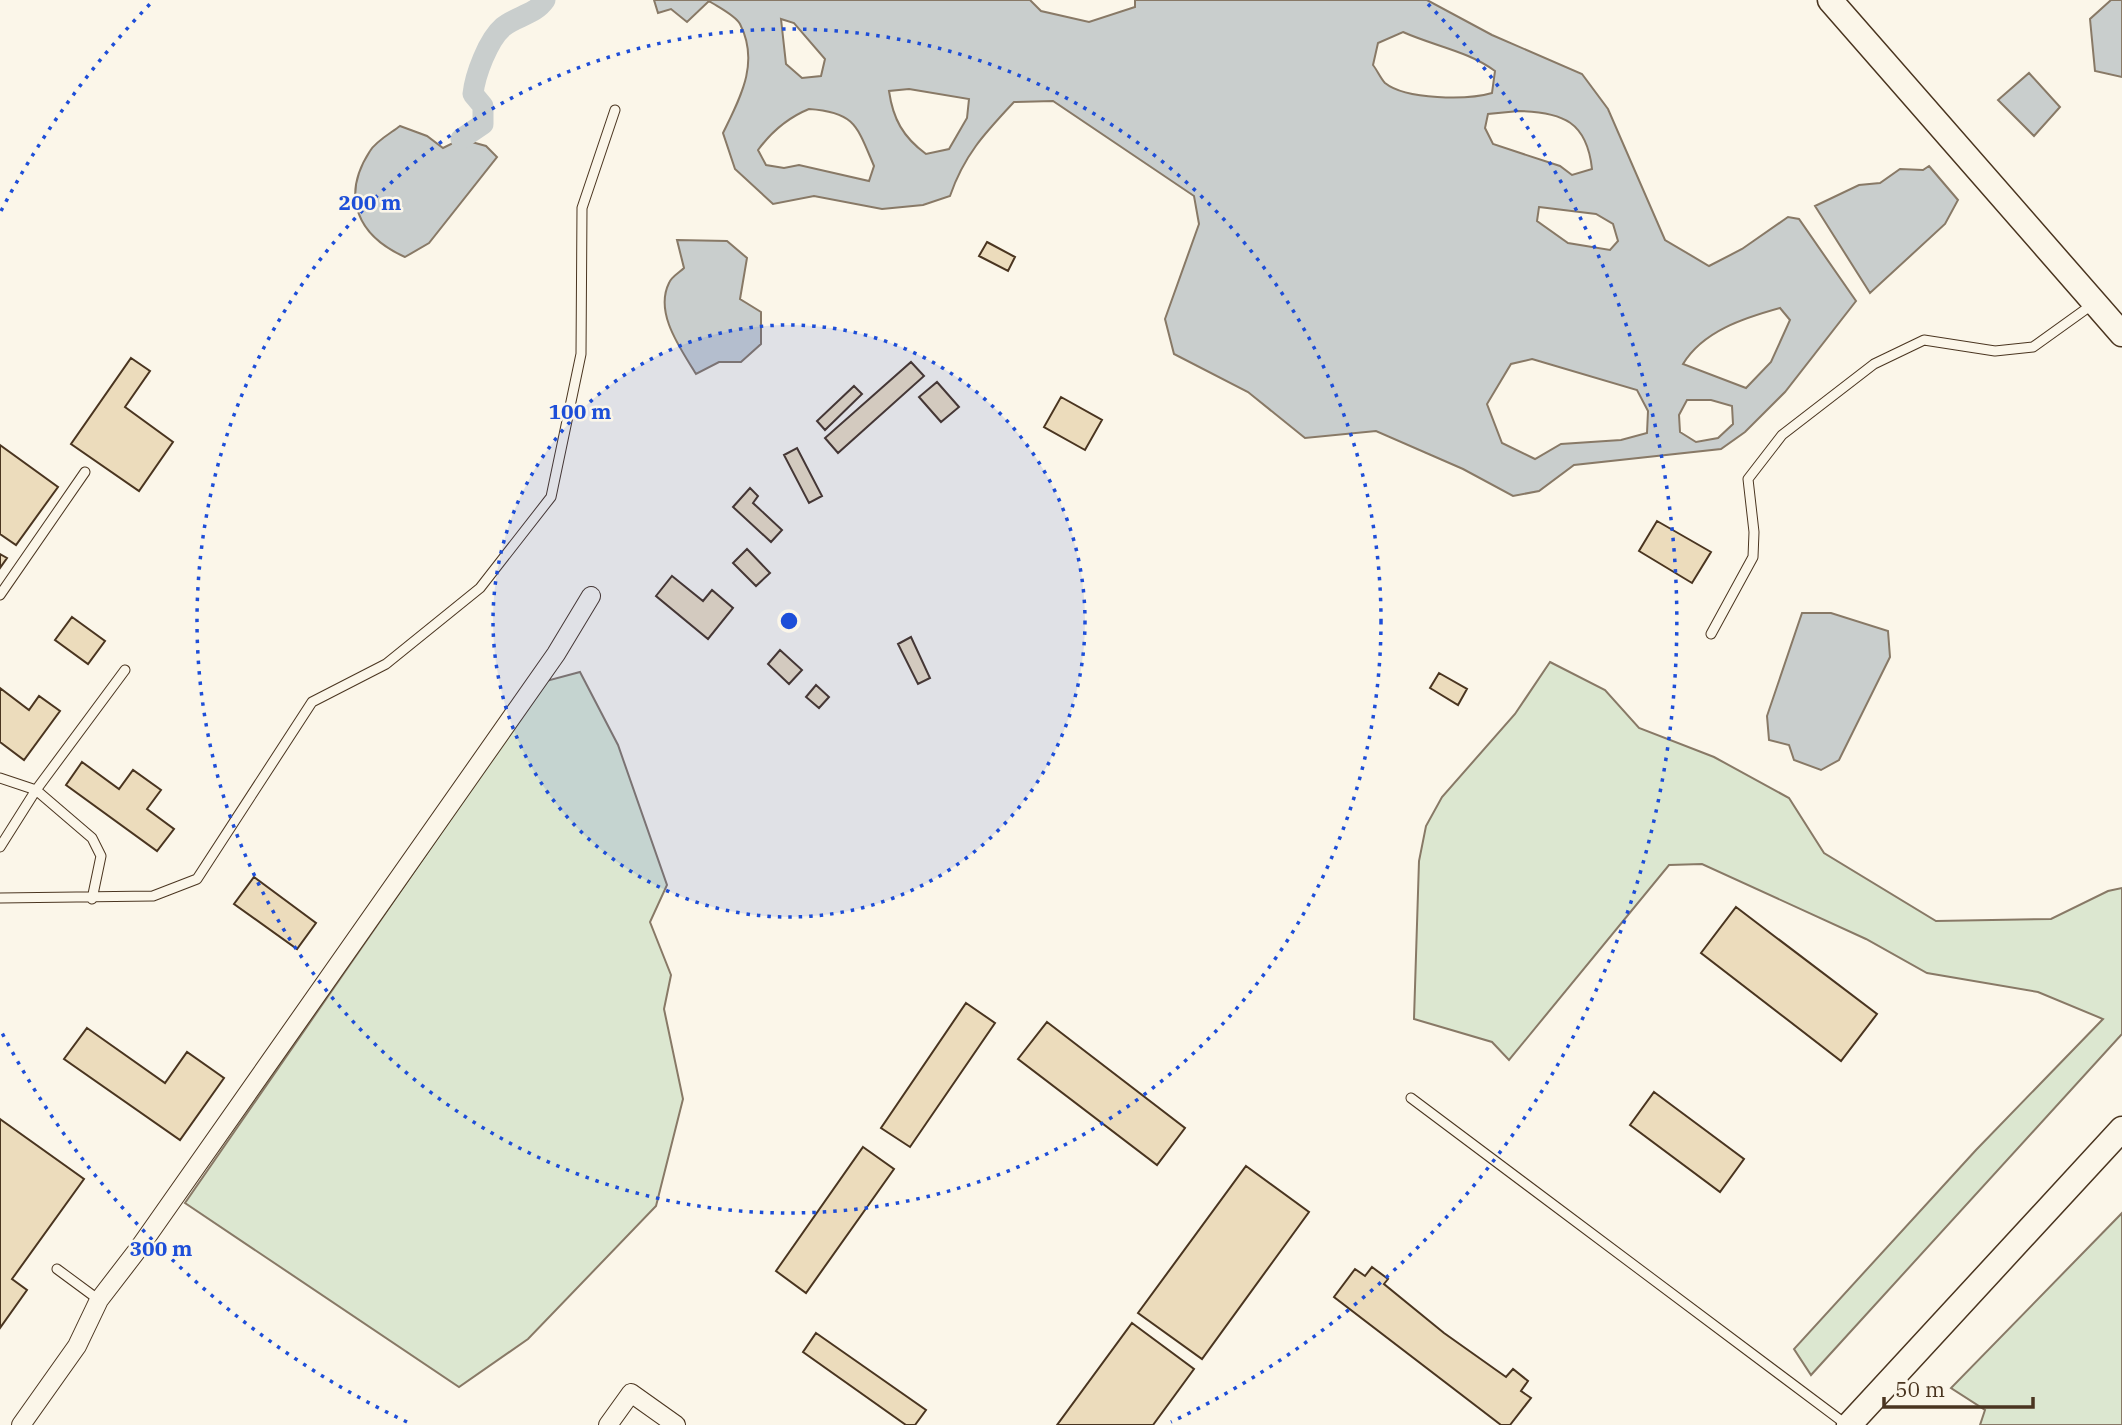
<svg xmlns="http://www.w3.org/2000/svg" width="2122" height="1425" font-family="'IBM Plex Serif',serif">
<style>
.green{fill:#dce7d0;stroke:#887966;stroke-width:2}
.water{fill:#c9cecd;stroke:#887966;stroke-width:2;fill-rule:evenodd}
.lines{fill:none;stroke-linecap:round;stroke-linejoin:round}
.canal{stroke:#c9cecd;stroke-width:21}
.building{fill:#ecdcbc;stroke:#4a3520;stroke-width:2}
.lane-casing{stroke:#4a3520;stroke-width:11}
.street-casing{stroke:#4a3520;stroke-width:20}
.secondary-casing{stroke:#4a3520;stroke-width:27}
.lane{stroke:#fbf6e9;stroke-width:9}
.street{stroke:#fbf6e9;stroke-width:18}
.secondary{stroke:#fbf6e9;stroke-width:24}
.ring{fill:none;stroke:#1d4ed8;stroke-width:3.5;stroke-dasharray:3.5 7}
.centre{fill:#1d4ed8;stroke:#fbf6e9;stroke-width:3.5}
.ring-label{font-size:21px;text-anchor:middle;font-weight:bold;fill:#1d4ed8;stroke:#fbf6e9;stroke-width:5;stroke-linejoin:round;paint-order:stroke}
</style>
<rect width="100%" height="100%" fill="#fbf6e9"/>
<path class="green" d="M 1550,662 L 1605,690 L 1639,728 L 1714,757 L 1789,798 L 1824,853 L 1936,921 L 2051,919 L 2108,891 L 2122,888 L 2122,1034 L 1811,1375 L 1794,1349 L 1976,1150 L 2103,1019 L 2038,992 L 1927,973 L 1866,939 L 1702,864 L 1669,865 L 1509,1060 L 1492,1042 L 1414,1019 L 1419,861 L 1426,826 L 1442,797 L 1515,714 Z
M 580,672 L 618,745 L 667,885 L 650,922 L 671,975 L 664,1009 L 683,1099 L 656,1206 L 528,1339 L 459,1387 L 185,1203 L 546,681 Z
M 2122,1213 L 2122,1425 L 1980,1425 L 1985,1410 L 1951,1388 Z"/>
<path class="water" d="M 654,0 L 1030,0 L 1041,11 L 1089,22 L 1135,7 L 1135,0 L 1427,0 L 1492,35 L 1582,74 L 1608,109 L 1665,240 L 1709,266 L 1742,249 L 1788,217 L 1799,219 L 1856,301 L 1785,392 L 1745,432 L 1721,449 L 1574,465 L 1539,491 L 1513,496 L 1463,469 L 1376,431 L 1305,438 L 1248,392 L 1174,354 L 1165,319 L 1199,224 L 1194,196 L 1053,101 L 1014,102 C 985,133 964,155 950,196 L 923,205 L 882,209 L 814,196 L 773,204 L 735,169 L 723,133 C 740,98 760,63 740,24 C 735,15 718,7 709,1 L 687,22 L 671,9 L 658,13 ZM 781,19 L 794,23 L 825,59 L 821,76 L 802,78 L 786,64 ZM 1403,32 C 1434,46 1468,51 1495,71 L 1492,93 C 1468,100 1406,100 1385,83 C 1381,79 1377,70 1373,65 L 1378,43 ZM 909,89 L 969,99 L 967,118 L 949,149 L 926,154 C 903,137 893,119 889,91 ZM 809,109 C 855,112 857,126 874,166 L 869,181 L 799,165 L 784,168 L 766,165 L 758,150 C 772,131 787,118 809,109 ZM 1519,111 C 1563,112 1587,122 1592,169 L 1572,175 L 1560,166 L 1493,144 L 1485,128 L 1488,114 ZM 1539,207 L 1596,214 L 1613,224 L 1618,241 L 1610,250 L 1568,243 L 1537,221 ZM 1780,308 L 1790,320 L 1771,362 L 1746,388 L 1683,364 C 1703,331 1744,318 1780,308 ZM 1532,359 L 1637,390 L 1648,411 L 1647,433 L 1621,440 L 1561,444 L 1535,459 L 1502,443 L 1487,404 L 1511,364 ZM 1687,400 L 1711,400 L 1732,406 L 1733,424 L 1718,438 L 1696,442 L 1680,432 L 1679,415 Z
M 2111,0 L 2122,0 L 2122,77 L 2095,71 L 2090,19 Z
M 2029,73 L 2060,107 L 2034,136 L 1998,100 Z
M 400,126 L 427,136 L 443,148 L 461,139 L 486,146 L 497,157 L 429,243 L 405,257 C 358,236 340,197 370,151 C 376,141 391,133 400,126 Z
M 1929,166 L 1958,200 L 1945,224 L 1870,293 L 1815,206 L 1859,185 L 1880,183 L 1900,169 L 1923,170 Z
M 677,240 L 727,241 L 747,258 L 740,299 L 761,312 L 761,344 L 741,362 L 719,362 L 696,374 C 681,349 654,313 669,283 C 671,277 680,272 684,268 Z
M 1802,613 L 1831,613 L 1888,631 L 1890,657 L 1839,760 L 1821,770 L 1794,760 L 1789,745 L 1769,740 L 1767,716 Z"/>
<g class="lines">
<path class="canal" d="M 461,139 L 483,124 L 483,106 L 473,94 C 475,75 488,40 503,27 C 516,16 535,15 545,0"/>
</g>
<path class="building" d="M 987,242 L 1015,257 L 1008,271 L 979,256 Z
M 131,358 L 150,371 L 125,407 L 173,442 L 139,491 L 71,444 Z
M 911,362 L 924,376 L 838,453 L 825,438 Z
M 937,382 L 959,407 L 941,422 L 919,397 Z
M 854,386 L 862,394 L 825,430 L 817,421 Z
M 1061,397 L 1102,420 L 1085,450 L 1044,427 Z
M 0,445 L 58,487 L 16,545 L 0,534 Z
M 797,448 L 822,496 L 809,503 L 784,455 Z
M 750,488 L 758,496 L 753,503 L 782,530 L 771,542 L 733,507 Z
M 1657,521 L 1711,552 L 1692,583 L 1639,551 Z
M 747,549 L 770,573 L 756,586 L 733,563 Z
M 0,554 L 7,558 L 0,568 Z
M 672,576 L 703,601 L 712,590 L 733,608 L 708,639 L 656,596 Z
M 72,617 L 105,641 L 88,664 L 55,640 Z
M 911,637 L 930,678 L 918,684 L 898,644 Z
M 780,650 L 802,670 L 789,684 L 768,664 Z
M 1439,673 L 1467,689 L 1458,705 L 1430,688 Z
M 816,685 L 829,697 L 819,708 L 806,697 Z
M 0,688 L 29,710 L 39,696 L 60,711 L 24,760 L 0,742 Z
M 82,762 L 119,789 L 133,770 L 161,790 L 147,809 L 174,829 L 157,851 L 66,785 Z
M 254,877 L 316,923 L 297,949 L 234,904 Z
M 1736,907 L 1877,1014 L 1841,1061 L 1701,953 Z
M 966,1003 L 995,1023 L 910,1147 L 881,1128 Z
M 1047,1022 L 1185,1128 L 1157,1165 L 1018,1059 Z
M 87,1028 L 165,1083 L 187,1052 L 224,1078 L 180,1140 L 64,1059 Z
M 1654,1092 L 1744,1159 L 1720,1192 L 1630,1125 Z
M 0,1119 L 84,1179 L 12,1279 L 27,1290 L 0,1328 Z
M 863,1147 L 894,1169 L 806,1293 L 776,1271 Z
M 1246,1166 L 1309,1212 L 1202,1359 L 1138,1313 Z
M 1372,1267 L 1388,1279 L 1384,1284 L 1444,1333 L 1506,1377 L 1513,1369 L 1528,1381 L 1521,1391 L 1531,1398 L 1510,1425 L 1501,1425 L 1334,1297 L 1355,1269 L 1365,1276 Z
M 1132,1323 L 1194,1369 L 1153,1425 L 1057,1425 Z
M 816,1333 L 926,1410 L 915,1425 L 906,1425 L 803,1352 Z"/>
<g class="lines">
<g class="lane-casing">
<path id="lane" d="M 0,595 L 85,472
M 1711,634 L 1753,557 L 1754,532 L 1748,479 L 1782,435 L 1874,364 L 1924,340 L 1995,351 L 2033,347 L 2093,304
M 0,778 L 36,790 L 92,838 L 101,856 L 92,899
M 0,847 L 36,790 L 125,670
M 0,898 L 153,896 L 197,879 L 312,702 L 386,664 L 480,588 L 551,497 L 581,354 L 582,208 L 615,110
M 1411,1098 L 1847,1425
M 57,1269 L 99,1300"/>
</g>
<g class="street-casing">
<path id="street" d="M 21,1425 L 77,1346 L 99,1300 L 139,1248 L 556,654 L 591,596
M 608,1425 L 631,1393 L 676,1425"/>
</g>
<g class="secondary-casing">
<path id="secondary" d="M 1830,0 L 2122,334
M 1849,1425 L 2122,1129"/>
</g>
<use href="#lane" class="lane"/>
<use href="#street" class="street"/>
<use href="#secondary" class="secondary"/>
</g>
<circle cx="789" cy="621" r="296" fill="#1d4ed8" fill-opacity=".12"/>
<g class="ring">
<circle cx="789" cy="621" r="296"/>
<circle cx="789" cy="621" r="592"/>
<path d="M407 1422A888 888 0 0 1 1 1031M1 211A888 888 0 0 1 150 4M1428 4A888 888 0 0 1 1171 1422"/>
</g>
<circle cx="789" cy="621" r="10" class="centre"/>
<g class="ring-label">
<text x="370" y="210">200 m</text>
<text x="580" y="419">100 m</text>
<text x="161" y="1256">300 m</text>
</g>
<path d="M1884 1397v10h149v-10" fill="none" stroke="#4a3520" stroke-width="3.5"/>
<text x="1895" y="1397" font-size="21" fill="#4a3520" stroke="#fbf6e9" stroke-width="5" paint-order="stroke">50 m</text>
</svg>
